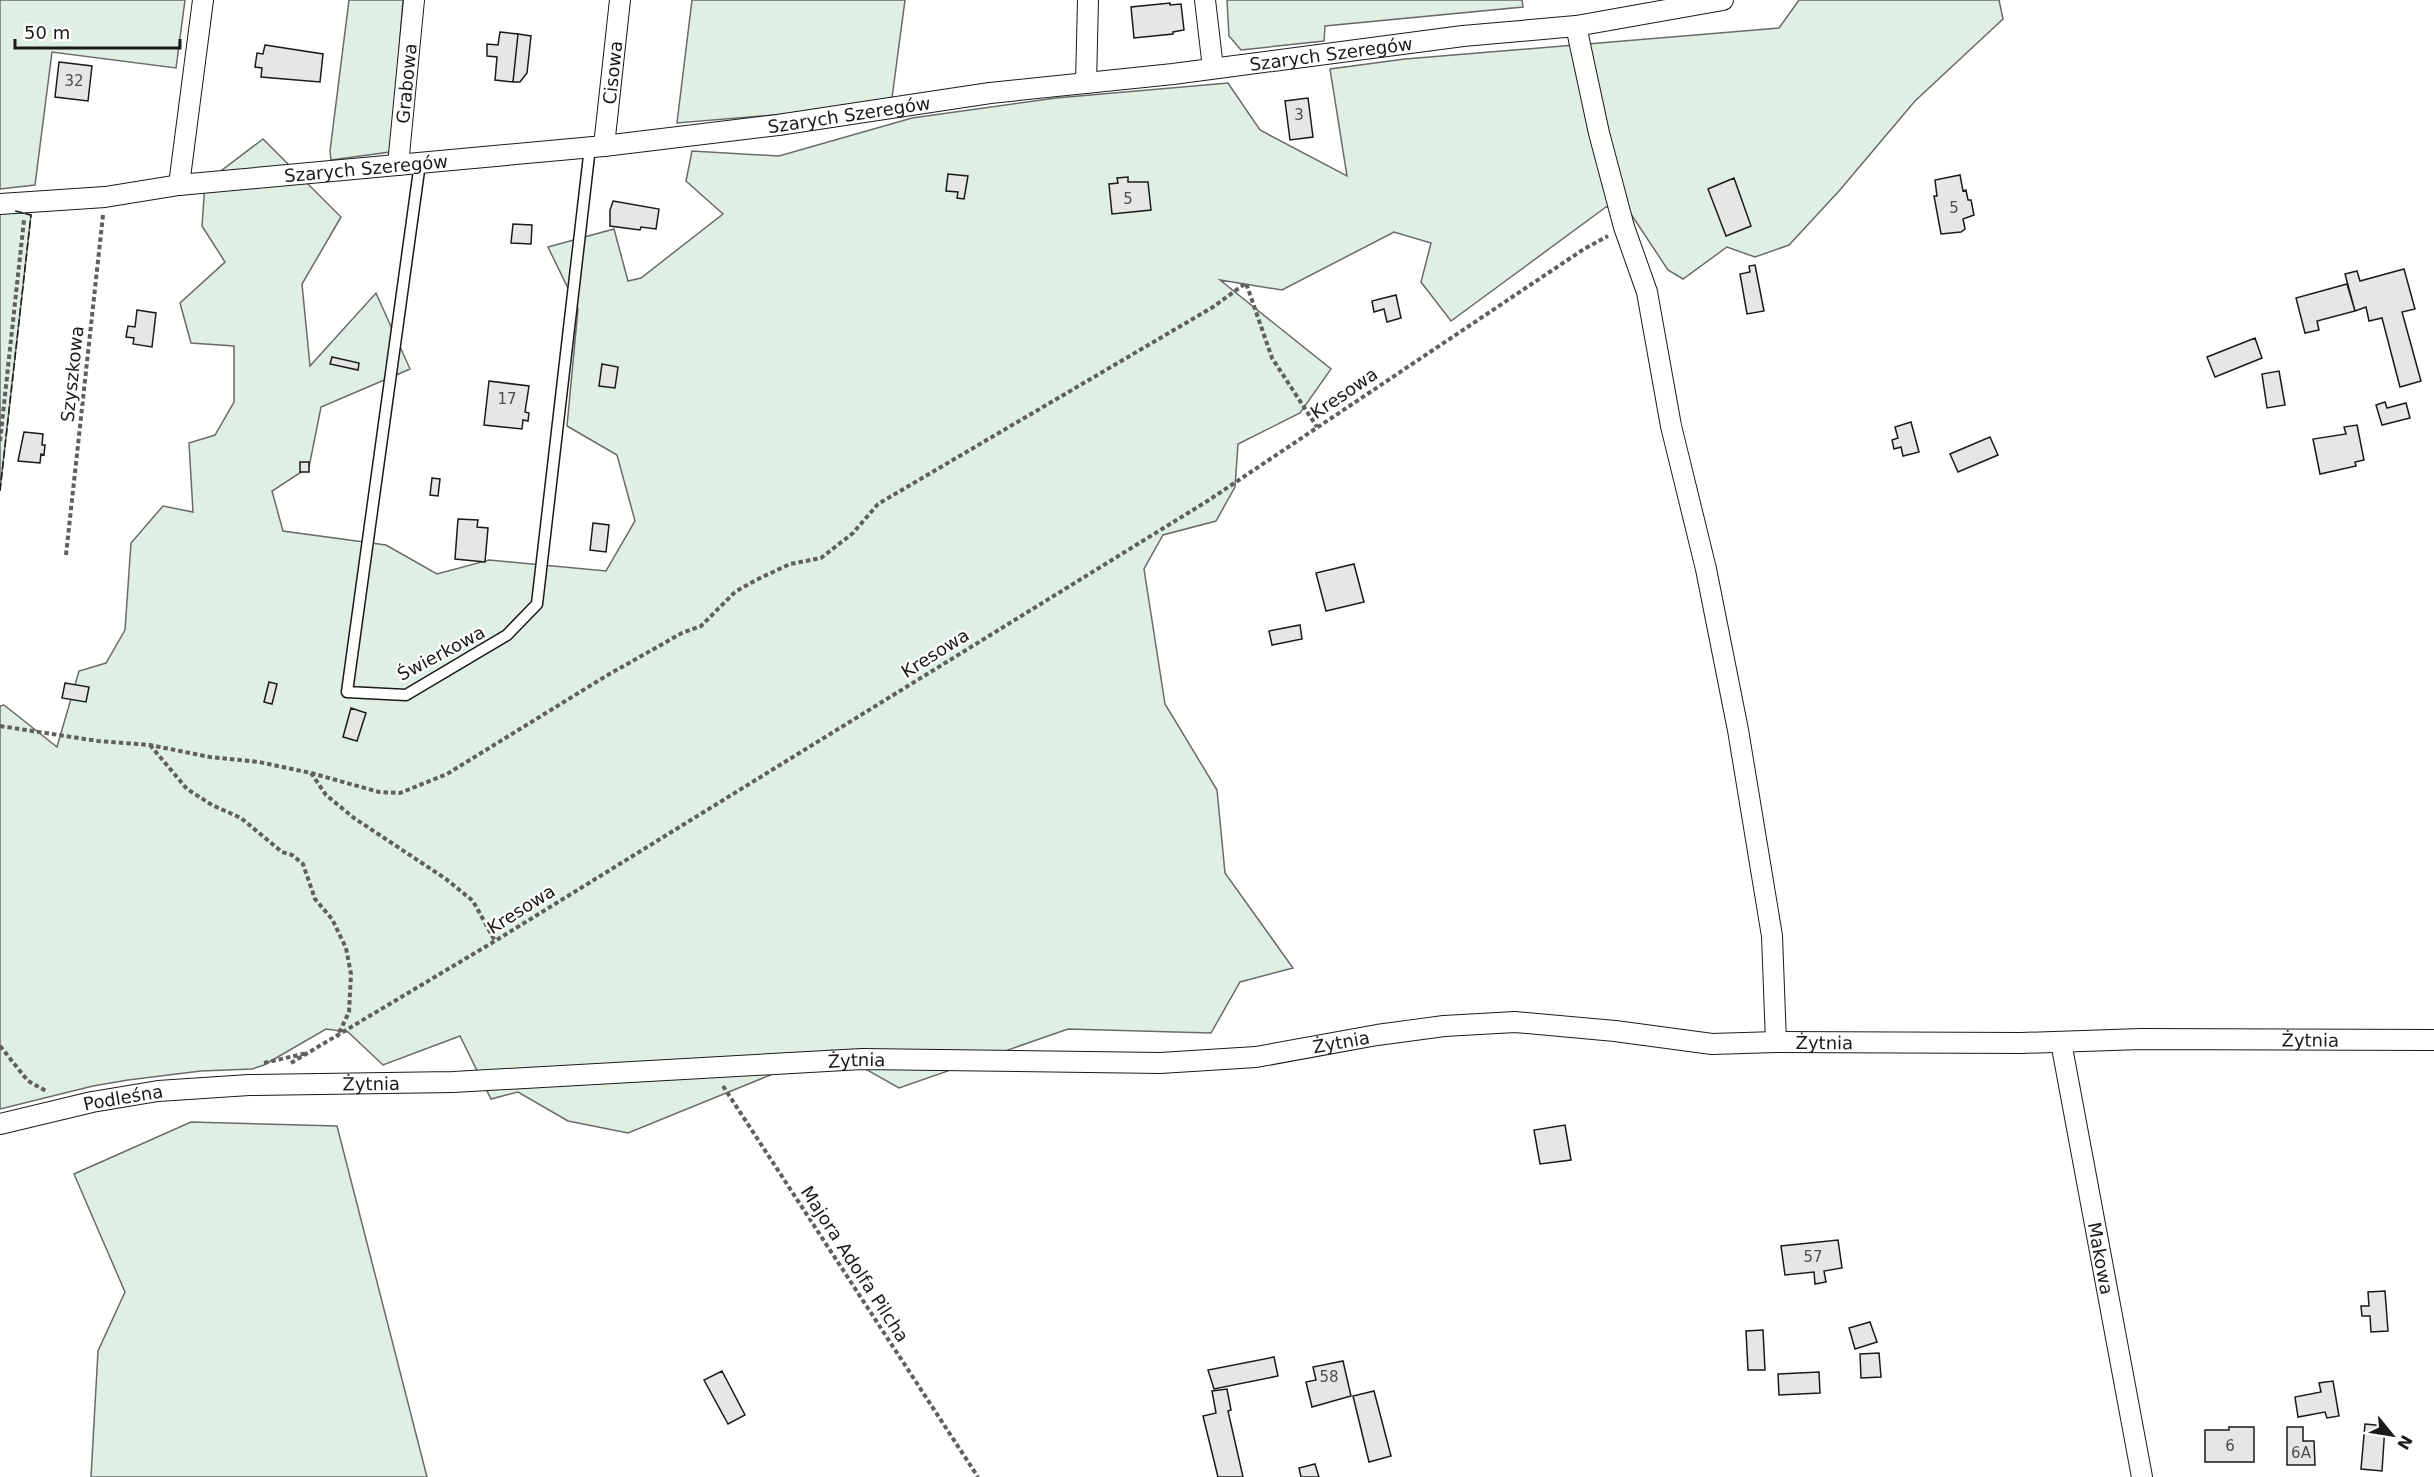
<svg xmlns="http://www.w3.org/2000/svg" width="2434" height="1477" font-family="'DejaVu Sans',sans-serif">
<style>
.green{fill:#e0efe3;stroke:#6a6a6a;stroke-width:1.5}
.building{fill:#e6e6e6;stroke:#1a1a1a;stroke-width:1.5}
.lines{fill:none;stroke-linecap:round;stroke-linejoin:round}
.lane-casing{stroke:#1a1a1a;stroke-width:13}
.street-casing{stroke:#1a1a1a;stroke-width:22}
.path{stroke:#5f5f5f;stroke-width:4;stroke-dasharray:4.5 3;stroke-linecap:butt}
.lane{stroke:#fff;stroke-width:10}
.street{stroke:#fff;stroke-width:20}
.fence{stroke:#1a1a1a;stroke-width:1.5;stroke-dasharray:8 3;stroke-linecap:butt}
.labels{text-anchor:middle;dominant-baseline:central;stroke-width:4.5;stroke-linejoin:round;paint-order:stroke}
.number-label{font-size:15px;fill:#4d4d4d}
.street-label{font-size:18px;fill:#1a1a1a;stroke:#fff}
</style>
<rect width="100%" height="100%" fill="#fff"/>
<path class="green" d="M 0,0 L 185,0 L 176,68 L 52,52 L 35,185 L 0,189 Z
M 349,0 L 403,0 L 392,141 L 390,152 L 331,160 L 330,151 Z
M 692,0 L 905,0 L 892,98 L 809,112 L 677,123 Z
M 1227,0 L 1522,0 L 1523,7 L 1325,26 L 1324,41 L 1241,50 L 1229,36 Z
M 1799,0 L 1999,0 L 2003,19 L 1915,101 L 1839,191 L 1789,245 L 1755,257 L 1727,247 L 1683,279 L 1668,270 L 1629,211 L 1606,207 L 1451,321 L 1421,282 L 1431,243 L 1394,232 L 1282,290 L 1220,280 L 1331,369 L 1300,413 L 1238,444 L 1235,487 L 1216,521 L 1163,535 L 1144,569 L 1165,704 L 1217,790 L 1225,873 L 1293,968 L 1240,982 L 1211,1033 L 1068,1029 L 899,1088 L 832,1050 L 628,1133 L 568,1121 L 518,1092 L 491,1099 L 460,1036 L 383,1065 L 348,1032 L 326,1029 L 264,1065 L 252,1069 L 201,1071 L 128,1080 L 93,1086 L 0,1109 L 0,706 L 4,705 L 57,747 L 79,671 L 106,663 L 125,630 L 131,543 L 163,506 L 193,512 L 189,443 L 215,435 L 234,402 L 234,346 L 191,343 L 180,303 L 225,262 L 202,226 L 205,183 L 263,139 L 341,217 L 302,284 L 310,366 L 376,293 L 410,369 L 321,407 L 309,467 L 272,491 L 283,531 L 386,545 L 437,574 L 489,560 L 606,571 L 635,521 L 617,455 L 567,426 L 578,309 L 548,247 L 614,229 L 628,281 L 641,278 L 723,214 L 686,181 L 692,151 L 779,156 L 912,118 L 1056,98 L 1228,83 L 1260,130 L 1347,176 L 1330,69 L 1405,59 L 1779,28 Z
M 10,210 L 31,215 L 0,490 L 0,211 Z
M 191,1122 L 337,1126 L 427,1477 L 91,1477 L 98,1351 L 125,1292 L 74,1174 Z"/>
<path class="building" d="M 1170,3 L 1170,5 L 1181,4 L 1184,30 L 1173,32 L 1173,34 L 1134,38 L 1131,7 Z
M 500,32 L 518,34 L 513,82 L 495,80 L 497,57 L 487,56 L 487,44 L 498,45 Z
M 518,34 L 531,36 L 527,73 L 520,82 L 513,82 Z
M 265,45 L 323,54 L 320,82 L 261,77 L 262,68 L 255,67 L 257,53 L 263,54 Z
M 59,62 L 92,66 L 88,101 L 55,97 Z
M 1308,98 L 1313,137 L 1290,140 L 1285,101 Z
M 948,174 L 968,176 L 964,199 L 957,198 L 958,192 L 946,191 Z
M 1960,175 L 1963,191 L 1966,190 L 1968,200 L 1971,200 L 1974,215 L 1963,219 L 1965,229 L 1961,232 L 1941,234 L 1934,196 L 1937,196 L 1935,180 Z
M 1128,177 L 1128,182 L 1148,182 L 1151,210 L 1112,214 L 1109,184 L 1118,183 L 1117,178 Z
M 1734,178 L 1751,226 L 1726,236 L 1708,189 Z
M 613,201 L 659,209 L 656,229 L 641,227 L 640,230 L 610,226 L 610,210 Z
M 513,224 L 532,225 L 531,244 L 511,243 Z
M 1755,265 L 1764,311 L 1747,314 L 1740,274 L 1750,272 L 1749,266 Z
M 2404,269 L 2415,309 L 2402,312 L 2421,381 L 2400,387 L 2382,318 L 2369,321 L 2366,307 L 2355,311 L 2345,274 L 2357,271 L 2360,281 Z
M 2347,284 L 2355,311 L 2317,321 L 2319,330 L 2305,333 L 2296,298 Z
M 1396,295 L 1401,318 L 1387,322 L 1384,309 L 1374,312 L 1372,301 Z
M 137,310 L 156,313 L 152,347 L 133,344 L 134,338 L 126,337 L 128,326 L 135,327 Z
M 2255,338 L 2262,358 L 2215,377 L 2207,357 Z
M 332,357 L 359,363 L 358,370 L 330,364 Z
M 602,364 L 618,367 L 615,388 L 599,386 Z
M 2279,371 L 2285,405 L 2267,408 L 2262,374 Z
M 489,381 L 529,386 L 525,412 L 529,413 L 528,421 L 523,420 L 522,429 L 484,425 Z
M 2385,402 L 2387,408 L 2406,403 L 2410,418 L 2382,425 L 2376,405 Z
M 1911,422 L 1919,452 L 1903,456 L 1901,447 L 1894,449 L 1892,440 L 1898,438 L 1895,427 Z
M 2357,425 L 2364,460 L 2355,462 L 2356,466 L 2320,474 L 2313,439 L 2346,434 L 2344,427 Z
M 24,432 L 43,434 L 42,445 L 45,445 L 44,455 L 41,454 L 40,463 L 18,461 Z
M 1990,437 L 1998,455 L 1958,472 L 1950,454 Z
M 300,462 L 309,462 L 309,472 L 300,472 Z
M 432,478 L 440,479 L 438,496 L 430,495 Z
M 458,519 L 478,520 L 477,527 L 488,528 L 485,562 L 455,559 Z
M 593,523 L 609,525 L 606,552 L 590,550 Z
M 1354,564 L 1364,602 L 1326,611 L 1316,573 Z
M 1300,625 L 1302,639 L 1272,645 L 1269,631 Z
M 269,682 L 277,684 L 272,704 L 264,702 Z
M 65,683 L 89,687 L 86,702 L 62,698 Z
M 351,708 L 366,713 L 357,741 L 343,737 Z
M 1565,1125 L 1571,1160 L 1540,1164 L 1534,1130 Z
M 1838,1240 L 1842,1268 L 1824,1271 L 1826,1282 L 1815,1284 L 1814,1272 L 1785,1275 L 1781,1246 Z
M 2385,1291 L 2388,1331 L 2371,1332 L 2370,1316 L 2362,1316 L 2361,1306 L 2369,1306 L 2368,1292 Z
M 1870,1322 L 1877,1342 L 1855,1349 L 1849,1328 Z
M 1763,1330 L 1765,1370 L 1748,1370 L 1746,1331 Z
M 1879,1353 L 1881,1377 L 1861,1378 L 1860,1354 Z
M 1274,1357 L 1278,1376 L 1214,1389 L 1208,1370 Z
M 1343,1361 L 1351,1396 L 1312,1407 L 1306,1382 L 1316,1380 L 1313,1367 Z
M 722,1371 L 745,1415 L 728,1424 L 704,1380 Z
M 1819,1372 L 1820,1393 L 1779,1395 L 1778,1374 Z
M 2333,1381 L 2339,1416 L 2327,1418 L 2325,1412 L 2298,1417 L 2295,1397 L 2321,1392 L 2319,1383 Z
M 1227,1389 L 1231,1410 L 1228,1411 L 1243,1477 L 1218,1477 L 1203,1416 L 1216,1413 L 1212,1391 Z
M 1374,1391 L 1391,1456 L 1369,1462 L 1353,1396 Z
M 2365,1424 L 2385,1426 L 2382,1471 L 2361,1469 Z
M 2229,1427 L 2254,1427 L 2254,1462 L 2205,1462 L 2205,1430 L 2229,1430 Z
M 2287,1427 L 2303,1427 L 2303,1441 L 2314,1441 L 2315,1465 L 2287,1465 Z
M 1315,1464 L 1319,1477 L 1301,1477 L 1299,1468 Z"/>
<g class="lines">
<g class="lane-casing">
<path id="lane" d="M 420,163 L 347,692 L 406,695 L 507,635 L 537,604 L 590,147"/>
</g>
<g class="street-casing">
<g id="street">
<path d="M 1205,0 L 1213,68"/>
<path d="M 1576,26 L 1599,133 L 1624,227 L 1647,292 L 1671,426 L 1706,569 L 1738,730 L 1772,936 L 1776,1042"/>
<path d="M 1086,83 L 1088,0"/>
<path id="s1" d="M 604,146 L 620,0"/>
<path id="s2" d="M 398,165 L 414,0"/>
<path d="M 179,185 L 203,0"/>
<path id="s3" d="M 0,204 L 105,197 L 179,185 L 604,146 L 778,125 L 990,93 L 1173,74 L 1463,36 L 1576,26 L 1723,0"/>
<path id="s4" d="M 2061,1042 L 2142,1477"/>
<path id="s5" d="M 0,1124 L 92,1102 L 158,1091 L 249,1085 L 453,1082 L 862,1059 L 1160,1063 L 1256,1057 L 1377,1035 L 1444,1026 L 1515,1022 L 1615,1031 L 1712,1044 L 1776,1042 L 2021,1043 L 2141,1039 L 2434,1040"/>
</g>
</g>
<path class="path" d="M 0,441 L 24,220
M 66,555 L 103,215
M 0,726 L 98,741 L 150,745 L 210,757 L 259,762 L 311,773 L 379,792 L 400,793 L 447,774 L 606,676 L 682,633 L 701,626 L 735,592 L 756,580 L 790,564 L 821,558 L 853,533 L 878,504 L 1213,307 L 1246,283 L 1272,358 L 1317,427
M 150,745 L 187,789 L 212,805 L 241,818 L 282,852 L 292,855 L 303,864 L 315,899 L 332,919 L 346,948 L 351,974 L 349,1012 L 337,1037
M 311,773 L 326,795 L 354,818 L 446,879 L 473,901 L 495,941
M 0,1046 L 28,1081 L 48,1092
M 264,1063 L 307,1053
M 291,1063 L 495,941 L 1209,500 L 1584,249 L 1608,236
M 723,1086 L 978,1477"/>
<use href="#lane" class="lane"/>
<use href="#street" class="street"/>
<path class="fence" d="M 0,491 L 31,215 L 15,211"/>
</g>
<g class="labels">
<g class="number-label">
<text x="74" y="81">32</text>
<text x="1299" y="115">3</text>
<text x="1128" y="199">5</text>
<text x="1954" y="208">5</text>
<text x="507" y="399">17</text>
<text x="1813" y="1257">57</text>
<text x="1329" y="1377">58</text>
<text x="2230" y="1446">6</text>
<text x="2301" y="1453">6A</text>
</g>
<g class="street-label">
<text stroke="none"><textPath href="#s3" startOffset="1340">Szarych Szeregów</textPath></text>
<text stroke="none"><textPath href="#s1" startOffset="74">Cisowa</textPath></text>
<text stroke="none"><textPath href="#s2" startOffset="82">Grabowa</textPath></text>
<text stroke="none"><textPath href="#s3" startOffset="854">Szarych Szeregów</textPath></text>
<text stroke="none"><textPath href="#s3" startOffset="368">Szarych Szeregów</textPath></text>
<text transform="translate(72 374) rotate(-84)">Szyszkowa</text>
<text transform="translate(1344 393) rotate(-34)">Kresowa</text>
<text transform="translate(441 653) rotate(-28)">Świerkowa</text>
<text transform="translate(935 653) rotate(-32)">Kresowa</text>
<text transform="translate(521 909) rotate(-32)">Kresowa</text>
<text stroke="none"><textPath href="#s5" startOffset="2319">Żytnia</textPath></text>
<text stroke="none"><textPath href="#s5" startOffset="1347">Żytnia</textPath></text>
<text stroke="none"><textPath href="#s5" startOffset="1833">Żytnia</textPath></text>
<text stroke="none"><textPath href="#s5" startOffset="861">Żytnia</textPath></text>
<text stroke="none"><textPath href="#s5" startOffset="375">Żytnia</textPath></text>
<text stroke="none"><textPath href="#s5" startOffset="126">Podleśna</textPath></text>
<text stroke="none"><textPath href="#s4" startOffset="220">Makowa</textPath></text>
<text transform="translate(855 1264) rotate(57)">Majora Adolfa Pilcha</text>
</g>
</g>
<g transform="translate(2392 1435) rotate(120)" stroke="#ffffff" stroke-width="4.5" paint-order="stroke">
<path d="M0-4.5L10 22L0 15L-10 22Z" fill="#1a1a1a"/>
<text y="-9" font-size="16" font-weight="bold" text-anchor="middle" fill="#1a1a1a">N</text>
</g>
<path d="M15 39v9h165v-9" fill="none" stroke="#1a1a1a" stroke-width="3"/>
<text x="24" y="39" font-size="18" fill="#1a1a1a" stroke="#ffffff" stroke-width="4.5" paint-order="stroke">50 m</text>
</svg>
